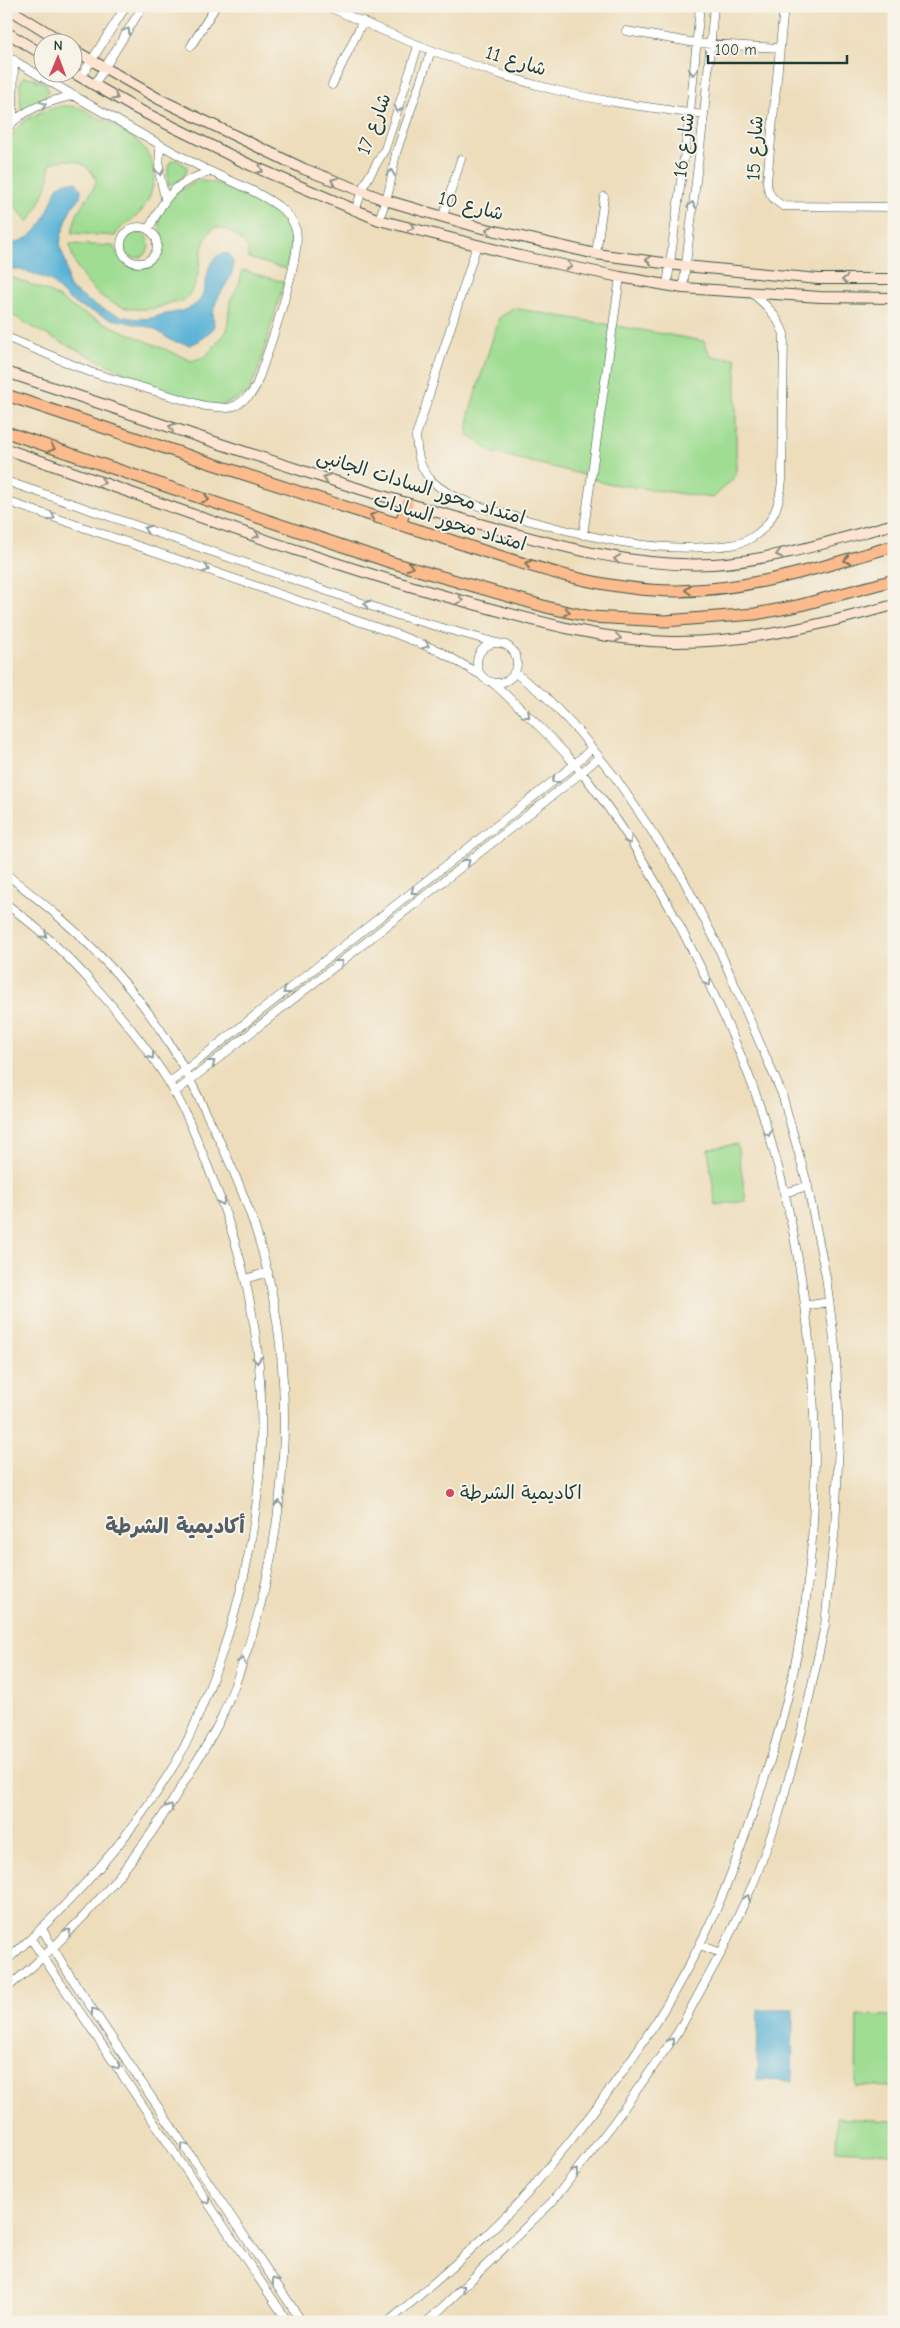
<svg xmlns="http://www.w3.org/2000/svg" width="900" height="2328" font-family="'Comic Neue','Playpen Sans Arabic',sans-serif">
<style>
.green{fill:#9fdd92;stroke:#5f8d63}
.water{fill:#5ab3d7;stroke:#3c7886}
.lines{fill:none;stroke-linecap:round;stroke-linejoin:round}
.street-casing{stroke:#3e5548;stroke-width:9}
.secondary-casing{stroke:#3e5548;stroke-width:12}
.primary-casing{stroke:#3e5548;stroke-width:13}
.street{stroke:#fff;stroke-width:8}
.secondary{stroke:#fde4d1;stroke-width:10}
.primary{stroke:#fbbb8c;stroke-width:11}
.oneway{stroke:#8f9e9a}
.oneway2{stroke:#8e9082}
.oneway3{stroke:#82765c}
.poi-dot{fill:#d1495b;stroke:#f7f3e8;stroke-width:2}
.labels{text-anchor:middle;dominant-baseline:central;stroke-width:4;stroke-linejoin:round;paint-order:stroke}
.street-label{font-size:19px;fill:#1f3d34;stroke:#f7f3e8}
.poi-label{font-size:19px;fill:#1f3d34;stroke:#f7f3e8;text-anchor:start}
.quarter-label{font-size:21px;font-weight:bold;fill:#545e66;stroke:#f7f3e8}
</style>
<rect width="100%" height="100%" fill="#f7f3e8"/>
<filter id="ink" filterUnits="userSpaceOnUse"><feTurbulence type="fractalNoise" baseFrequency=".02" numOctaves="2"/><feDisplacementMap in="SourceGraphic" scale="10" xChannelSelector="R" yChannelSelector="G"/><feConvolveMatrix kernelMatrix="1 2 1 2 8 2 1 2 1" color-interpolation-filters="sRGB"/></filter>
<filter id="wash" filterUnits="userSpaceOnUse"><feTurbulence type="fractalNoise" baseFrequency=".0096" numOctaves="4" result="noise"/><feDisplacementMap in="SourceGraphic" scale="20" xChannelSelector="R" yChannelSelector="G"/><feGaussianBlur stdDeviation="1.12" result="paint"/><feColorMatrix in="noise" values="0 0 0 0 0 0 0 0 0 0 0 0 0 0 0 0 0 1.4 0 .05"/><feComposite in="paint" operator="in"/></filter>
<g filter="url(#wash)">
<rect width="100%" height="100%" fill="#edddbb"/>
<path class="green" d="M 23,77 L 36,78 L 36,82 L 40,80 L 45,83 L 49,91 L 44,98 L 21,111 L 20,84 Z
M 62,106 C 85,106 84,111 101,119 C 130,132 162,152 152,189 C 149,199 143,212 134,218 C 126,224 120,227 115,236 L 72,233 C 74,223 77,212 83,203 C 89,195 94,191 96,180 C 89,162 71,157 53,162 L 49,167 C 52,181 37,211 28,222 C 22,214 11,204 7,194 C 4,189 6,178 6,171 C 6,129 22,115 62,106 Z
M 177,160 L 187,167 C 187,178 176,181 168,186 L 168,166 L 171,161 Z
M 199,180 L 230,186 L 270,204 L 291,233 L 292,245 L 286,269 L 248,258 L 248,248 C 238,236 229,228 214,227 C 191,251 209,280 182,302 C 169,301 167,305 156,308 C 150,309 143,309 137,309 C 104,309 73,275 70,244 L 113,246 C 116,251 119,258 123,262 C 135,273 156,267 162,252 C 168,237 151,223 165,204 C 173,192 187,187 199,180 Z
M123 245a13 13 0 1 1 26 0a13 13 0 1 1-26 0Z
M 243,270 L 284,282 L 258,371 L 248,393 L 223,405 L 210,406 L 164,392 L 43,333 L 14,316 L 6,315 L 6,275 L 50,292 L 77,310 L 93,318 L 192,361 L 206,356 L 227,331 L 230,301 L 239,284 Z
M 513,308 L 704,341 L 711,357 L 736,358 L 736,476 L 713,498 L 604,483 L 577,473 L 494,453 L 467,435 L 470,411 L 499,318 Z
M 737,1144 L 746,1201 L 716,1206 L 708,1149 Z
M 857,2015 L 894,2016 L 894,2087 L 856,2086 Z
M 837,2118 L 894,2121 L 894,2153 L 836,2150 Z"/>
<path class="water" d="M 66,182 L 76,182 L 81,189 L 80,198 L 71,208 L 61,236 L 60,247 L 66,263 L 68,286 C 91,305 121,323 152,318 C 157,317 162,314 167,314 C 178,312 192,310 199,301 C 211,286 201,255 228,253 C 243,271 221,286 215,305 C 212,312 214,321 214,328 L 199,341 L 190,345 L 172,341 L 153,328 L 108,318 L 79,306 L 67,298 L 50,280 L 26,271 L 6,268 L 6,244 C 40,242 47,214 57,187 Z
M 758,2010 L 793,2010 L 792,2081 L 757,2080 Z"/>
</g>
<g filter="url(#ink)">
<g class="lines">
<g class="street-casing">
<path id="street" d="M 327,6 C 401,40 476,70 555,90 C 604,102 654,108 704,115
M 784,6 L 767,181 C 767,193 773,200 783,206 L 894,207
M 626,31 L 696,43 L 780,48
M 191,46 L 216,6
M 6,56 C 69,93 133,130 197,165 C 224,179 253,188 278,206 C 286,211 293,220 296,230 C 303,254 266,358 256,386 L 251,394 L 237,405 L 228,408 L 205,406 L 90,372 L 6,337
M 81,77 L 126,6
M 94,85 L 143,6
M 332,85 L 363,21
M 13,120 L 14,60
M 6,130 C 21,109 50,101 75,95
M 160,145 L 159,172 L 165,198
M 355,211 L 364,185 L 385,149 L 418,46
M 443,216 L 461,159
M 379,220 L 389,190 L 396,153 L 431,51
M121 245a18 18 0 1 1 36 0a18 18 0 1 1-36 0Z
M 148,230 C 166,197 172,183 210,172
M 477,245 L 416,436 C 417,453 419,468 432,481 C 453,502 499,512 527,520 C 586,536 645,551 707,547 C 722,546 738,546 751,538 C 773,525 780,504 782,480 L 784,334 C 777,315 766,305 752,293
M 596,254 L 604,197
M 667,286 L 690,113 L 700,6
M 683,288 L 704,115 L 714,6
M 6,481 L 400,616 L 497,643
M 6,501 L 396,634 L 439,651 L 481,675
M 583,535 L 620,277
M477 663a20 20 0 1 1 40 0a20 20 0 1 1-40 0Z
M 6,874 C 39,900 71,925 99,955 C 126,982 151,1014 171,1046 C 186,1070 198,1096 210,1121 C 233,1167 254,1216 266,1266 C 302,1412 282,1580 222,1716 C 214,1734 203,1751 193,1767 C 145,1852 82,1927 6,1989
M 6,904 C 41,929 71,959 99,991 C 122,1017 144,1044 163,1073 C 183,1103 197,1139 210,1172 C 223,1205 235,1237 243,1271 C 276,1401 263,1542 217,1667 C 205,1699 193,1733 176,1762 C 130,1839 73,1902 6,1961
M 169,1083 L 575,764 L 592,748
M 174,1093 L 581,773 L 599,757
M 784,1193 L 808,1186
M 245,1279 L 268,1272
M 804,1306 L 829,1302
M 42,1929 L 67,1971 L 302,2322
M 31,1939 L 288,2322
M 700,1945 L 721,1953
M 388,2322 C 436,2282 483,2241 526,2195 C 540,2179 553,2161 567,2145 C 618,2082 665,2015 701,1942 C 721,1903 736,1862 750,1821 C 774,1754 794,1683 804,1613 C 828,1446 812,1254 756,1095 C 738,1045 716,997 692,950 C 660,886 618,815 572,761 C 547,732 519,707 492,682
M 427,2322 L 552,2202 L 612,2125 L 678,2032 L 721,1953 L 754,1882 L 779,1814 L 802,1730 L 825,1625 L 835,1527 L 839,1443 L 836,1354 L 826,1277 L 807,1183 L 782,1094 L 716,942 L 680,873 L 615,777 L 580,733 L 545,696 L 514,672"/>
</g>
<g class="secondary-casing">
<path id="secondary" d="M 6,7 L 63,42
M 6,32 L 42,54
M 72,49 L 159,99 L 304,169 L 385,200 L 478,227 L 596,254 L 685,266 L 818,279 L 894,279
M 72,72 L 133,107 L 248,164 L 379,220 L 520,256 L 620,277 L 683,288 L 820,297 L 894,298
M 6,372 C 161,423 316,479 473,522 C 552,544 630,568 713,564 C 775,560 835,540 894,524
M 6,449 C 158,501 308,559 463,601 C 532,620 599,640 671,642 C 749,643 820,625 894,605"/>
</g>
<g class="primary-casing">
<path id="primary" d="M 6,395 C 149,442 290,491 434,535 C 513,560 593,591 677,591 C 752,590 822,567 894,546
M 6,432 L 390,562 L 550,608 L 591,617 L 665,621 L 755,614 L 797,606 L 894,580
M 400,525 L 407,504"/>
</g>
<use href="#street" class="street"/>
<use href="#secondary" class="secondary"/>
<use href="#primary" class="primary"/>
</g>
<defs><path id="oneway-chevron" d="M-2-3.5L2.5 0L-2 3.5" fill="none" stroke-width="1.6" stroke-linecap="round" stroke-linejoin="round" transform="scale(1.25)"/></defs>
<g class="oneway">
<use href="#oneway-chevron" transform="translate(127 31) rotate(-58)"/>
<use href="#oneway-chevron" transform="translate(693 72) rotate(95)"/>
<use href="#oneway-chevron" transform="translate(43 105) rotate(-22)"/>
<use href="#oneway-chevron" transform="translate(398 109) rotate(107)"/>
<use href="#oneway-chevron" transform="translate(160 172) rotate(85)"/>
<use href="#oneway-chevron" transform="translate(391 173) rotate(-80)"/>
<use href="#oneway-chevron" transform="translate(692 205) rotate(-82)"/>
<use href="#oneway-chevron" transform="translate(52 517) rotate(19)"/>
<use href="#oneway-chevron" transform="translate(147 529) rotate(-161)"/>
<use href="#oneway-chevron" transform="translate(206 569) rotate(19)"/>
<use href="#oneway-chevron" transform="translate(367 604) rotate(-161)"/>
<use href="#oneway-chevron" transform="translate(426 645) rotate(22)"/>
<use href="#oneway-chevron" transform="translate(527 715) rotate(44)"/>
<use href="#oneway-chevron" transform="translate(555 780) rotate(142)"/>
<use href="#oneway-chevron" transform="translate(629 841) rotate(57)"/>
<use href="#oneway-chevron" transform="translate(467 862) rotate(-38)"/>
<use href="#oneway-chevron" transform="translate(414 891) rotate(142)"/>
<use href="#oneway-chevron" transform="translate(44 935) rotate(42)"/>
<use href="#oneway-chevron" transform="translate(340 963) rotate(-38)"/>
<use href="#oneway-chevron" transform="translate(708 983) rotate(64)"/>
<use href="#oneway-chevron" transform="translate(286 991) rotate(142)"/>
<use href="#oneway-chevron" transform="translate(151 1056) rotate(54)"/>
<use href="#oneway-chevron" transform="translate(212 1063) rotate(-38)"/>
<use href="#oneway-chevron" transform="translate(768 1133) rotate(73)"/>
<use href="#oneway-chevron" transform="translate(222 1202) rotate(68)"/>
<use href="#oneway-chevron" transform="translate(257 1360) rotate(85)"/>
<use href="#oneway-chevron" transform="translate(279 1504) rotate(-81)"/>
<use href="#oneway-chevron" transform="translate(242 1661) rotate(-70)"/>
<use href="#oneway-chevron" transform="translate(170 1807) rotate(-57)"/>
<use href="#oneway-chevron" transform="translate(747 1898) rotate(-66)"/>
<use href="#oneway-chevron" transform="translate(68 1932) rotate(-44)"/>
<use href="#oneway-chevron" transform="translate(94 2011) rotate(-124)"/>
<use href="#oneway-chevron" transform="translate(671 2041) rotate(-55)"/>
<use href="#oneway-chevron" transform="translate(117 2066) rotate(56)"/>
<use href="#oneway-chevron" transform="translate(184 2146) rotate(-124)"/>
<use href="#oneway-chevron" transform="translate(575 2172) rotate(-52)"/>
<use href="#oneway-chevron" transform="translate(207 2201) rotate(56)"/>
<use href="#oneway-chevron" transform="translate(275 2281) rotate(-124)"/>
<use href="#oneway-chevron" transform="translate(462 2288) rotate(-44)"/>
</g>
<g class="oneway2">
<use href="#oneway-chevron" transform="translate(115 97) rotate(28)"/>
<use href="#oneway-chevron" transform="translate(260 170) rotate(24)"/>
<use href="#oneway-chevron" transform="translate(334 181) rotate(-158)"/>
<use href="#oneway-chevron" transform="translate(411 227) rotate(13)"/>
<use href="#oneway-chevron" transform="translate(489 230) rotate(-167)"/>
<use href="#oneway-chevron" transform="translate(649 260) rotate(-173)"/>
<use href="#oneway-chevron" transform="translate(569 266) rotate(12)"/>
<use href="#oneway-chevron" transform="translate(845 280) rotate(-179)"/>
<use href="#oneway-chevron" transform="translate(172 427) rotate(-162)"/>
<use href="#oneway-chevron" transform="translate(326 478) rotate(-162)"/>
<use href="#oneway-chevron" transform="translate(102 482) rotate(19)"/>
<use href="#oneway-chevron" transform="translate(256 535) rotate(19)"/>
<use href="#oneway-chevron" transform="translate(779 554) rotate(166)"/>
<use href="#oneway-chevron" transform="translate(617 559) rotate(-171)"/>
<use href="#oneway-chevron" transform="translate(460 600) rotate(15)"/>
<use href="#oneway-chevron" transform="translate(618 638) rotate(7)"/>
</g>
<g class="oneway3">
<use href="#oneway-chevron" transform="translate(52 448) rotate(19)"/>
<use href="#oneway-chevron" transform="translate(206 499) rotate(19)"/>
<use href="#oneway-chevron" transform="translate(373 516) rotate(-162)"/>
<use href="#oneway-chevron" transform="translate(847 560) rotate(164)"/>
<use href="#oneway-chevron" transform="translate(528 564) rotate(-163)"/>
<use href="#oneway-chevron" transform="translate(410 567) rotate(16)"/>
<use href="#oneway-chevron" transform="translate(688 590) rotate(178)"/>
<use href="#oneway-chevron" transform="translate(567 612) rotate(13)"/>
</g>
</g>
<circle class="poi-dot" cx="450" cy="1493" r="5"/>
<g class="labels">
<g class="street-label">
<text transform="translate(516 61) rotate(17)">شارع 11</text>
<text transform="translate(374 124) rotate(-69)">شارع 17</text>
<text transform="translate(684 145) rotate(-83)">شارع 16</text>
<text transform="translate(755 148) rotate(-87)">شارع 15</text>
<text transform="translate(471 206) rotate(15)">شارع 10</text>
<text transform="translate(421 487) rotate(17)">امتداد محور السادات الجانبى</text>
<text transform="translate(450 522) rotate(17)">امتداد محور السادات</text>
</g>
<g class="poi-label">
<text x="460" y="1493">اكاديمية الشرطة</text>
</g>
<g class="quarter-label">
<text x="175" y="1526">أكاديمية الشرطة</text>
</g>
</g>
<rect width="900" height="2328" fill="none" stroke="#f7f3e8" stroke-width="25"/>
<g transform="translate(58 58) rotate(1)"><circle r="24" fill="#f7f3e8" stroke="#a1aaa0"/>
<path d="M0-4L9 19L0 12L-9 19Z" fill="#d1495b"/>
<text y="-8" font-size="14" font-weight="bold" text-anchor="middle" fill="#1f3d34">N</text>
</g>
<path d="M708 55v8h139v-8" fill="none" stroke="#1f3d34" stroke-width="2.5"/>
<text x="715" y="55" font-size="15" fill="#1f3d34" stroke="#f7f3e8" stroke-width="4" paint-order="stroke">100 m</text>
</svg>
